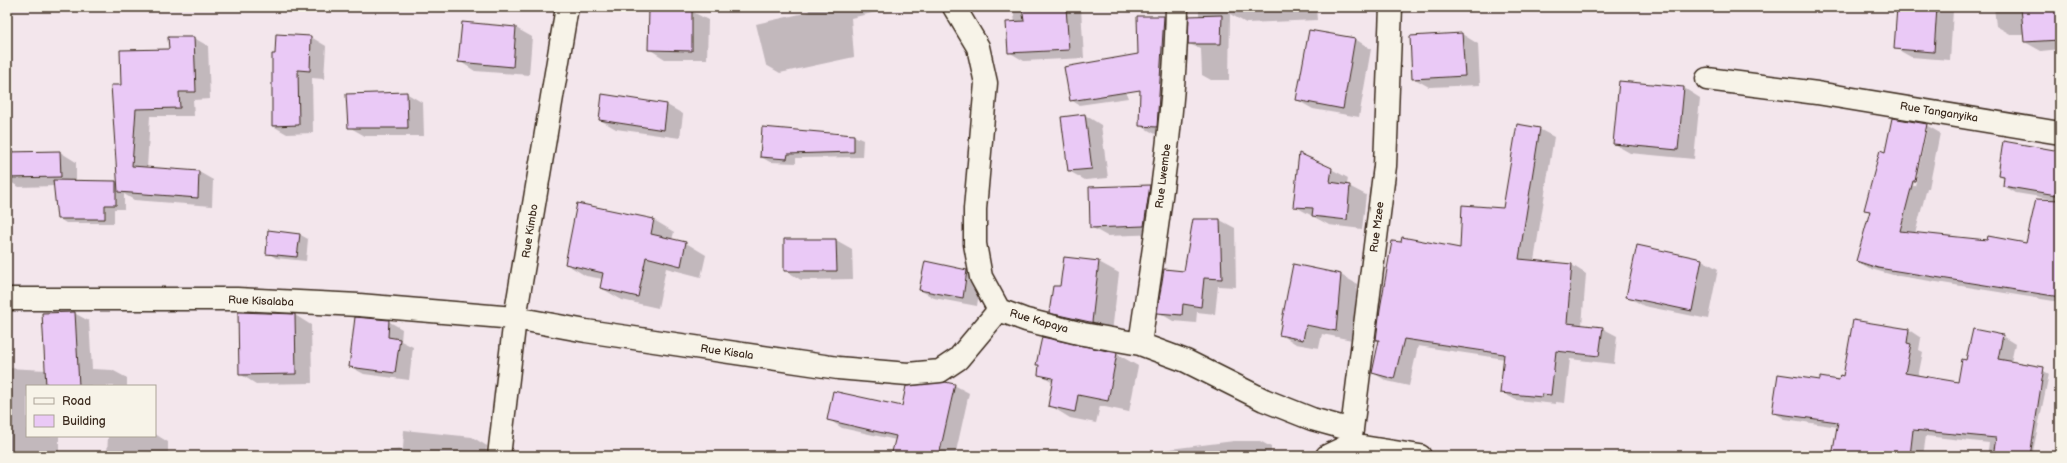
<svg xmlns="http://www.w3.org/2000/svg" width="2067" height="463" font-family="'Balsamiq Sans',sans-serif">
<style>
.shadow{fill:#0003;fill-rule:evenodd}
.building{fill:#eac9f6;stroke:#3b2a1e}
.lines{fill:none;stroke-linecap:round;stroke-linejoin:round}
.street-casing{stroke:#3b2a1e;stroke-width:25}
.street{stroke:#f7f3e8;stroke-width:22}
.labels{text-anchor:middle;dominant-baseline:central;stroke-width:3;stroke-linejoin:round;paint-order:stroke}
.street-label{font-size:11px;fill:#3b2a1e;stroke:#f7f3e8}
</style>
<rect width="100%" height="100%" fill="#f3e6ec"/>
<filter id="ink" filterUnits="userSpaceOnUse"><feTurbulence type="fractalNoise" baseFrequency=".025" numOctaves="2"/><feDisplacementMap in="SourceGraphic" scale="8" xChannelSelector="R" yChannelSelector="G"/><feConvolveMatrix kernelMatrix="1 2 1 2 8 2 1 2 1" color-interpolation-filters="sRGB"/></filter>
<g filter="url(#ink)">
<path class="shadow" d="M 808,7 L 897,7 L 851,18 L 854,57 L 780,73 L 766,65 L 756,24 L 809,12 Z
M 1013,7 L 1098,7 L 1081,9 L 1084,58 L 1024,61 L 1009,52 L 1015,23 Z
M 1199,7 L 1316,7 L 1317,20 L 1246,23 L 1230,14 L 1229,80 L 1211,80 L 1202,75 L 1201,49 L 1189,44 L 1199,16 Z
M 1537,7 L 1566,7 L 1566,11 L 1543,11 Z
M 1898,7 L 1948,7 L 1953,10 L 1950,60 L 1911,57 L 1895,48 Z
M 1994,7 L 2060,7 L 2060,49 L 2041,51 L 2025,42 L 2025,35 L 2012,35 L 1996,26 Z
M 691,11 L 708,20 L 707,59 L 665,59 L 649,49 Z
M 1164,17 L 1180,26 L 1173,135 L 1157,135 L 1141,126 Z
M 516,28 L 532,37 L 529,75 L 475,71 L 459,61 Z
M 1462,34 L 1478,44 L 1480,85 L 1429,87 L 1413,78 Z
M 277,35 L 311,37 L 326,46 L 324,79 L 312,78 L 313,133 L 287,134 L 273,126 Z
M 194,38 L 208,46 L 210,99 L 193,100 L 194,116 L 150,116 L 147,168 L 199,172 L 213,180 L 212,206 L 134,200 L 124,194 L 124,209 L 114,209 L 114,223 L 66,223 L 58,218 L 55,186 L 19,187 L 7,180 L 7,154 L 60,152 L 76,162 L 76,181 L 116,182 L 119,184 L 122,87 L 170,50 Z
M 1355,39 L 1371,49 L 1359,117 L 1313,109 L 1297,100 Z
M 1116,66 L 1128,98 L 1079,105 L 1071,100 Z
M 1684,88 L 1700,98 L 1694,159 L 1630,153 L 1614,144 Z
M 406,93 L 423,103 L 424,136 L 365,136 L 349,127 Z
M 603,95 L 667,105 L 683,114 L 680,138 L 616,129 L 600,120 Z
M 1085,115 L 1101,125 L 1108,178 L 1085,180 L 1069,171 Z
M 1926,125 L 1940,133 L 1929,188 L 1927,188 L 1915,234 L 2027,244 L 2052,199 L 2016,193 L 2004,186 L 2005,178 L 1999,174 L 2004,142 L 2060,152 L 2060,302 L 1893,275 L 1871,269 L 1857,261 L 1870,212 L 1866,210 L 1886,153 ZM 1925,129 L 1927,129 L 1915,186 L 1913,186 Z
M 763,128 L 854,136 L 863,140 L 862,157 L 796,158 L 796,163 L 770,162 L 761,157 Z
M 1539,129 L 1554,137 L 1534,261 L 1572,265 L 1586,274 L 1582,326 L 1602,328 L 1617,336 L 1614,364 L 1570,359 L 1565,403 L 1556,402 L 1556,404 L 1516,400 L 1501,392 L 1505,359 L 1418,346 L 1409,386 L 1387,381 L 1373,373 L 1380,341 L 1377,339 L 1461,249 L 1504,209 Z
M 1331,169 L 1348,178 L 1347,185 L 1366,195 L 1362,229 L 1329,225 L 1294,206 Z
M 1150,186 L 1166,195 L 1160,234 L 1107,236 L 1091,227 Z
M 654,220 L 674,232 L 672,240 L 686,243 L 706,255 L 701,277 L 666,268 L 658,308 L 622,300 L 601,288 L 603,279 L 586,276 L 566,264 Z
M 1193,220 L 1220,220 L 1235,228 L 1236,287 L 1218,286 L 1215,314 L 1197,312 L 1196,323 L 1173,321 L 1158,312 L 1185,272 Z
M 299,234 L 308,239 L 306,261 L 276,258 L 268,253 Z
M 836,240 L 852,249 L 853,279 L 801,280 L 785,270 Z
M 1638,246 L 1702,260 L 1718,269 L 1708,319 L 1644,306 L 1628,297 Z
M 1099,262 L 1119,273 L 1112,332 L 1071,324 L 1050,312 L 1060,288 Z
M 1294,265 L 1341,275 L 1357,284 L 1352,340 L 1322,334 L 1319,348 L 1296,344 L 1280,334 Z
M 967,271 L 981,279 L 977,306 L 934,298 L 920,290 Z
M 74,313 L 89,321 L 92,369 L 112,370 L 127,378 L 127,386 L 27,386 L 27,436 L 59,436 L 59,456 L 8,456 L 7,368 L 46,370 Z
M 295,315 L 311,325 L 312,383 L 256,384 L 240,374 Z
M 388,321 L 402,329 L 401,341 L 413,347 L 409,380 L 364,374 L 351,367 Z
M 1909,330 L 1921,338 L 1919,350 L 1923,352 L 1918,377 L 1959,383 L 1967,361 L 2002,336 L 2015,344 L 2011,362 L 2037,367 L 2049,374 L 2032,456 L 1987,456 L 1989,443 L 1926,436 L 1923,456 L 1833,456 L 1838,427 L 1785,419 L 1773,412 L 1821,382 L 1840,381 Z
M 1043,338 L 1117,354 L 1138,366 L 1129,412 L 1100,406 L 1096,423 L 1070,418 L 1049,405 L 1053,382 L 1039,374 L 1040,366 L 1038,364 Z
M 954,385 L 969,393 L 955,456 L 892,456 L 896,440 L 842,428 L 828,419 L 902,407 Z
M 404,430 L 472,437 L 487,446 L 485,456 L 333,456 L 403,449 Z
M 155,434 L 168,442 L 168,456 L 107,456 L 108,436 L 155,436 Z
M 1234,441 L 1260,441 L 1271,447 L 1271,456 L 1163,456 L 1162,450 Z"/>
<path class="building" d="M 1022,7 L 1066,7 L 1069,50 L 1008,53 L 1006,22 L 1024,21 Z
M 1897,7 L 1937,7 L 1934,52 L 1894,49 Z
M 2021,7 L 2060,7 L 2060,40 L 2024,42 Z
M 649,9 L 692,10 L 692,51 L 648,50 Z
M 1222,15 L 1221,44 L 1188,44 L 1189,16 Z
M 1137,16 L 1164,16 L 1157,127 L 1139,126 L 1140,90 L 1070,101 L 1064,67 L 1138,54 Z
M 462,22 L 516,27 L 513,67 L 458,62 Z
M 1309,30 L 1355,38 L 1343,109 L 1296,100 Z
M 1462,33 L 1465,76 L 1412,79 L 1410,36 Z
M 276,34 L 311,36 L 310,71 L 298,70 L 299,125 L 272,126 L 272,54 L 275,54 Z
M 168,37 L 194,37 L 196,92 L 179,92 L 180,108 L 136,109 L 132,166 L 199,171 L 198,198 L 118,192 L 111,85 L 121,85 L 120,50 L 169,49 Z
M 1619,81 L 1684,87 L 1678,150 L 1613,144 Z
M 407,92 L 408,128 L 348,128 L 346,94 Z
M 602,94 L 667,104 L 664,130 L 599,120 Z
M 1085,114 L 1092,169 L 1068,171 L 1061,117 Z
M 1892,118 L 1927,124 L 1915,181 L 1913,181 L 1900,231 L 1987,240 L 1988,236 L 2026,243 L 2036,199 L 2060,200 L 2060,297 L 1878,268 L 1856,261 L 1870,211 L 1864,210 L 1880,150 L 1885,152 Z
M 1517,124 L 1540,128 L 1519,259 L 1572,264 L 1567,323 L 1603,327 L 1599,356 L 1556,351 L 1551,395 L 1542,394 L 1542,397 L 1500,393 L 1504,354 L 1404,339 L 1394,379 L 1372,373 L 1379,340 L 1376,340 L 1380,309 L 1392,241 L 1401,242 L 1402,237 L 1460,248 L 1462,205 L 1503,208 Z
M 762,127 L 854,135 L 854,152 L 788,154 L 787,159 L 760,157 Z
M 2003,141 L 2060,151 L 2056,195 L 2003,186 L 2004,176 L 1998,175 Z
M 60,151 L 61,177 L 7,178 L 7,152 Z
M 1299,153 L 1332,168 L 1330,182 L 1350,185 L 1347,220 L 1312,216 L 1313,208 L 1293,207 Z
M 53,180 L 116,181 L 116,205 L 105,205 L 105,219 L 57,219 Z
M 1150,185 L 1144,226 L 1090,228 L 1089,187 Z
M 577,203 L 654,219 L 651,234 L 686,242 L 681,266 L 646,257 L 638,297 L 600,288 L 603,273 L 565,264 Z
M 1193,219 L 1220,219 L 1222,279 L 1204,278 L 1201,307 L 1183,304 L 1182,315 L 1157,313 L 1164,269 L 1184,271 Z
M 268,230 L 300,234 L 297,257 L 266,254 Z
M 784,239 L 836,239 L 837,271 L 784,271 Z
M 1637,245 L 1702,259 L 1692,311 L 1626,297 Z
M 1064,257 L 1099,261 L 1092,322 L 1099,324 L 1049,313 L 1053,286 L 1060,286 Z
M 925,261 L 967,270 L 963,298 L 919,290 Z
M 1293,264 L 1341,274 L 1336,331 L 1306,325 L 1303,340 L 1279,335 Z
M 75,312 L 79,386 L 46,386 L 42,313 Z
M 238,312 L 295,314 L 296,374 L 239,375 Z
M 355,317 L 389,320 L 388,337 L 400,339 L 395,373 L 349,367 Z
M 1853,320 L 1909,329 L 1907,343 L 1911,344 L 1905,373 L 1958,382 L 1962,359 L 1966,360 L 1973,329 L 2003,335 L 1998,359 L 2044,367 L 2030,456 L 1993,456 L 1996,438 L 1913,430 L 1910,456 L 1832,456 L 1838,422 L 1772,413 L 1778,374 L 1820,380 L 1820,377 L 1839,380 L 1840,375 L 1843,376 Z
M 1042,337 L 1117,353 L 1108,401 L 1078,395 L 1075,412 L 1048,406 L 1053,378 L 1038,375 L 1039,365 L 1036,365 Z
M 945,382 L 955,384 L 939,456 L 891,456 L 896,436 L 827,420 L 833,391 L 902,406 L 906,386 Z"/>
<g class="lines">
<g class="street-casing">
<path id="street" d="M 954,7 L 978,47 L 986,83 L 975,209 L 975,244 L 981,277 L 999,310 L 1026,320 L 1083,334 L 1140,344 L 1186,361 L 1264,400 L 1312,419 L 1352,430
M 1707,79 L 1817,93 L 2060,133
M 7,299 L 237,299 L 359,305 L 515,318 L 586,331 L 838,368 L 908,374 L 940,371 L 958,359 L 999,310
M 1140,344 C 1156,232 1175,120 1177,7
M 1350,445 L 1385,166 L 1391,7
M 1350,445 L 1420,456
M 499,456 L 515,318 L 567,7
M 1327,456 L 1350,445"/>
</g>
<use href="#street" class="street"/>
</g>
</g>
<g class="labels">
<g class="street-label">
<text transform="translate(1939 112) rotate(9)">Rue Tanganyika</text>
<text transform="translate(1163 176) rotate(-83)">Rue Lwembe</text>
<text transform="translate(1377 227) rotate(-83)">Rue Mzee</text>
<text transform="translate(530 231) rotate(-81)">Rue Kimbo</text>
<text transform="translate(261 301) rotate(2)">Rue Kisalaba</text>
<text transform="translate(1039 321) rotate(16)">Rue Kapaya</text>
<text transform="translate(727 352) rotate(8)">Rue Kisala</text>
</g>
</g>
<rect width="2067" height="463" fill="none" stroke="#f7f3e8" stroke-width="24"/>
<rect x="12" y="12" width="2043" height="439" fill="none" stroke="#3b2a1e" stroke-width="1.5" filter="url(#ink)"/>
<rect x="26" y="385" width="130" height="52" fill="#f7f3e8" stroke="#aca397"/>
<rect x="34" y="398" width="20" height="6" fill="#f7f3e8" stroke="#aca397"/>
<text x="62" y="405" font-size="12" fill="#3b2a1e">Road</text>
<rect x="34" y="415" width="20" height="12" fill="#eac9f6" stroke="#aca397"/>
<text x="62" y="425" font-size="12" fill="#3b2a1e">Building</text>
</svg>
